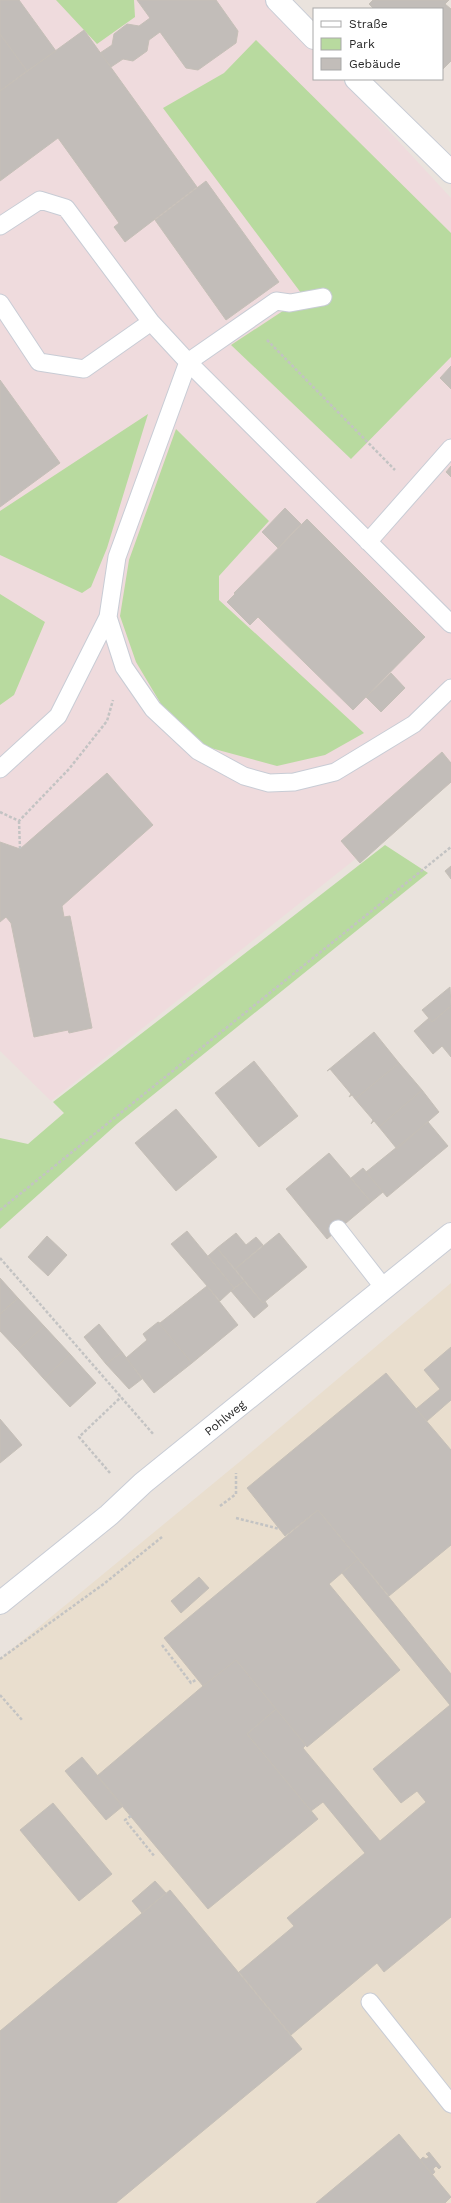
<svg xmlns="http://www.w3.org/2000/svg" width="451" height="2203" font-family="'Work Sans',sans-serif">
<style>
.education{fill:#e9dece}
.medical{fill:#efdbdd}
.green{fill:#b8da9f}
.building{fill:#c2bdb9;stroke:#c5bfb7}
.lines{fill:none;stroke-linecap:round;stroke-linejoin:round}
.service-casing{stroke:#c8ccd5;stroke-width:19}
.minor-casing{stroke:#c8ccd5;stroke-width:24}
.path{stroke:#c3c3c3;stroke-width:2.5;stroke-dasharray:3 2;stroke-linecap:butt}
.service{stroke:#fff;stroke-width:17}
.minor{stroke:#fff;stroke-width:22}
.labels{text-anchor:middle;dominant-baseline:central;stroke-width:4;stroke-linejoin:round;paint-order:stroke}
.street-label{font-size:12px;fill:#292929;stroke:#fff}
</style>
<rect width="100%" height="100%" fill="#eae3dd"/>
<path class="education" d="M 451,1283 L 451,2203 L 0,2203 L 0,1659 L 243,1459 Z"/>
<path class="medical" d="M 0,0 L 267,0 L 314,50 L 314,79 L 341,79 L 451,198 L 451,783 L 51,1101 L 0,1051 Z"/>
<path class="green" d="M 56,0 L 134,0 L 135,17 L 97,44 Z
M 256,40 L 451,233 L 451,357 L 351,459 L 231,345 L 304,297 L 163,108 L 224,73 Z
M 148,414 L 107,548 L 91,587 L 82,593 L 0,555 L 0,511 Z
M 176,429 L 269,521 L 219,576 L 219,600 L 364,733 L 325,755 L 277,766 L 207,747 L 161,704 L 136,662 L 120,616 L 129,560 Z
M 0,594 L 45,622 L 14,695 L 0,705 Z
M 385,845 L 428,873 L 117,1124 L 0,1229 L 0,1138 L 28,1144 L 64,1113 L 53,1102 Z"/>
<path class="building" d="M 0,0 L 19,0 L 56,51 L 27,71 L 0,34 Z
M 137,0 L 216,0 L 238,31 L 236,43 L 198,70 L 186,68 L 160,32 L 149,40 L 147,51 L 133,61 L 123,59 L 111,67 L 100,53 L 112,45 L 114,34 L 127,24 L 139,26 L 150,18 Z
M 373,0 L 449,0 L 445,4 L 451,9 L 451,61 L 442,70 L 442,9 L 374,9 L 369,4 Z
M 84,30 L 197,187 L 125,242 L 114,227 L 119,223 L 58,138 L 0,181 L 0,91 Z
M 0,34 L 27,71 L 0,91 Z
M 206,181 L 279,282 L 226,320 L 155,220 Z
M 451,366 L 451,389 L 440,378 Z
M 0,380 L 60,463 L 0,507 Z
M 451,466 L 451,477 L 446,472 Z
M 285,508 L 301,524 L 278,548 L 262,532 Z
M 307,519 L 425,637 L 353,710 L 258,617 L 250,625 L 227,602 L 235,594 L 234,593 Z
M 391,673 L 405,688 L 381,712 L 366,697 Z
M 442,752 L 451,763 L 451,782 L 360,863 L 341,841 Z
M 107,773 L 153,825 L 62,906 L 64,917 L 70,916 L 92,1028 L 69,1033 L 68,1030 L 34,1037 L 11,923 L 6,917 L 0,922 L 0,842 L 20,849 Z
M 451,866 L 451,879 L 445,871 Z
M 450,987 L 451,1006 L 432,1022 L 422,1010 Z
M 451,1006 L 451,1057 L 442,1046 L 433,1054 L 414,1031 L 429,1018 L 432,1022 Z
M 374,1032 L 399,1063 L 355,1099 L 352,1095 L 349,1097 L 351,1094 L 330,1069 L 327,1071 Z
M 254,1061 L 298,1116 L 259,1147 L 215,1093 Z
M 399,1063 L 422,1090 L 379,1127 L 374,1121 L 371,1124 L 373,1120 L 355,1099 Z
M 422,1090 L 439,1112 L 397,1149 L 379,1127 Z
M 176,1109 L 217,1157 L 176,1191 L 135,1143 Z
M 428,1122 L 448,1146 L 387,1197 L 366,1172 Z
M 329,1153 L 371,1202 L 327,1239 L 286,1189 Z
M 363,1168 L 383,1192 L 371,1202 L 351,1178 Z
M 187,1231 L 234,1288 L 220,1301 L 171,1244 Z
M 236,1233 L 246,1245 L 256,1237 L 263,1245 L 235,1269 L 217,1248 Z
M 279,1233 L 307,1267 L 263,1303 L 235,1269 Z
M 47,1236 L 67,1255 L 48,1276 L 28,1257 Z
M 217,1248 L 244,1281 L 234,1288 L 208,1256 Z
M 0,1278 L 18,1298 L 0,1314 Z
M 244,1281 L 263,1303 L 265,1301 L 268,1306 L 254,1318 L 231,1291 Z
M 207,1286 L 238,1325 L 192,1363 L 158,1322 L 160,1323 Z
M 18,1298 L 44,1326 L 18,1350 L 0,1331 L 0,1314 Z
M 158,1322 L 192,1363 L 154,1393 L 126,1358 L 147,1340 L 143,1334 Z
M 99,1324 L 122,1352 L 106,1364 L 84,1337 Z
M 44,1326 L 70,1354 L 44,1379 L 18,1350 Z
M 451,1347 L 451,1400 L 427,1421 L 416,1409 L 440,1389 L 424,1370 Z
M 122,1352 L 142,1379 L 129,1389 L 106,1364 Z
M 70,1354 L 96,1383 L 70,1407 L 44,1379 Z
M 386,1373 L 451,1450 L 451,1545 L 389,1596 L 318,1510 L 285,1536 L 247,1488 Z
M 0,1419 L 22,1445 L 0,1463 Z
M 318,1510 L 358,1559 L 329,1584 L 400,1670 L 307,1747 L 236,1660 L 203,1686 L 164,1638 Z
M 358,1559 L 451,1674 L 451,1917 L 384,1972 L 377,1963 L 291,2035 L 239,1972 L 294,1926 L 287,1918 L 365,1853 L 323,1802 L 311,1811 L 247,1734 L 276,1709 L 306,1745 L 303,1748 L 380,1841 L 426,1802 L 417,1791 L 401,1803 L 373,1769 L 450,1705 L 342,1573 Z
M 199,1577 L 209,1588 L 181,1613 L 171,1601 Z
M 236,1660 L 276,1709 L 247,1734 L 318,1819 L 208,1909 L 97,1776 L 203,1686 Z
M 82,1757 L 123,1806 L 106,1820 L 65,1771 Z
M 53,1803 L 112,1874 L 79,1901 L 20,1830 Z
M 155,1881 L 166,1893 L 142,1913 L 132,1901 Z
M 170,1890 L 302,2049 L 116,2203 L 0,2203 L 0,2031 Z
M 399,2134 L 451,2197 L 445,2203 L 316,2203 Z
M 429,2152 L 441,2167 L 439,2169 L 436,2166 L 433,2169 L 435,2172 L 432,2175 L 420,2160 L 423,2157 L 426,2159 L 429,2157 L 426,2154 Z"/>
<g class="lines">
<g class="service-casing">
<path id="service" d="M 0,226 L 40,200 L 66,208 L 151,322 L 188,362 L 276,301 L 290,303 L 323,297
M 0,303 L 39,362 L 84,369 L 151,322
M 368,542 L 451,448
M 108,617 L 124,667 L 153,709 L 198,751 L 244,776 L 269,783 L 294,782 L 335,772 L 414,724 L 451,688
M 0,769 L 58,716 L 108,617 L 117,557 L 188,362 L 451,624
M 338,1229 L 384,1288
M 370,2002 L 451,2104"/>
</g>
<g class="minor-casing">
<path id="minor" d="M 277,0 L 314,38
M 356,79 L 451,172
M 0,1603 L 109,1515 L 143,1483 L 451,1234"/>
</g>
<path class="path" d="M 267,340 L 395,470
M 0,812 L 19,821 L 69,769 L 107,721 L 113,700
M 19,821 L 20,849
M 0,1210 L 451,847
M 0,1258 L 154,1435
M 110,1473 L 79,1437 L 121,1397
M 220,1506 L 236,1494 L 236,1473
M 236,1518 L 280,1529
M 162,1645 L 191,1683 L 197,1679
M 0,1659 L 105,1583 L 162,1537
M 0,1695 L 23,1721
M 131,1816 L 125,1820 L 155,1857"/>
<use href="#service" class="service"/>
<use href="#minor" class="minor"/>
</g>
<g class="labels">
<g class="street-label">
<text transform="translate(225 1418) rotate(-39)">Pohlweg</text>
</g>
</g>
<rect x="313" y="8" width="130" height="72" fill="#ffffff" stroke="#a9a9a9"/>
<rect x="321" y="21" width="20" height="6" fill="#ffffff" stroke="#a9a9a9"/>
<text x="349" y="28" font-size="12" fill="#292929">Straße</text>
<rect x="321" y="38" width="20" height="12" fill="#b8da9f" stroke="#a9a9a9"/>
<text x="349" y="48" font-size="12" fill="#292929">Park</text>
<rect x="321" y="58" width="20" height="12" fill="#c2bdb9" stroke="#a9a9a9"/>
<text x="349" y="68" font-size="12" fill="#292929">Gebäude</text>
</svg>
